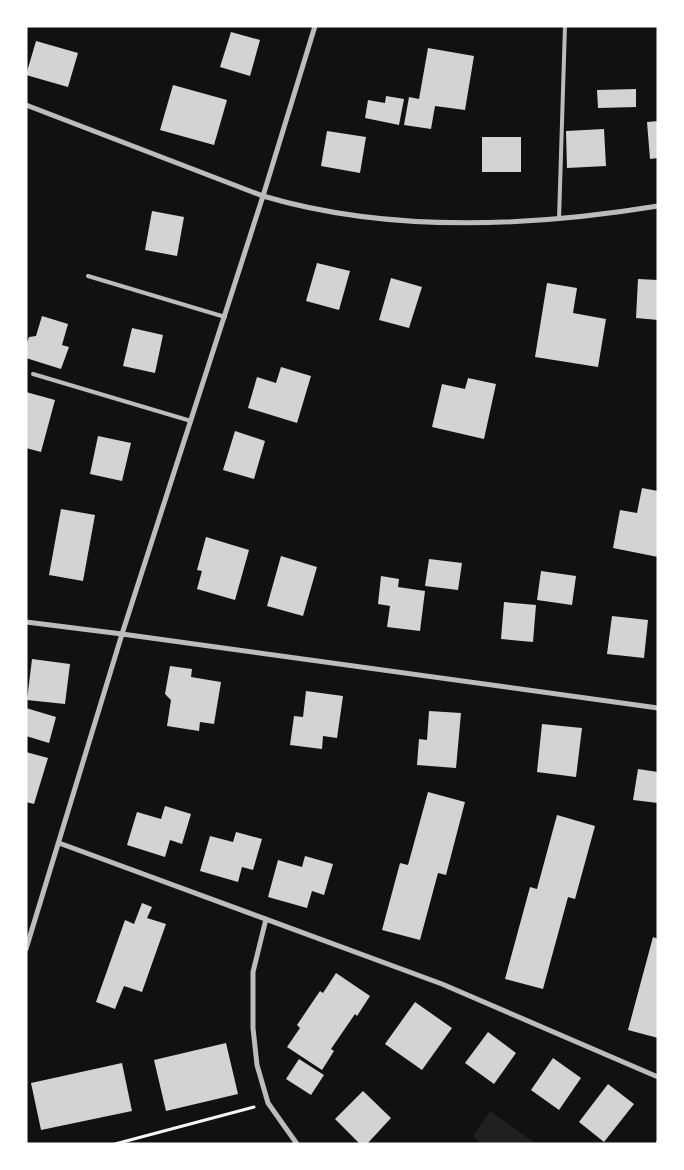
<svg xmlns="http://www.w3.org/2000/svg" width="684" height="1170" font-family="Helvetica,sans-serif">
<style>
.green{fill:#202020}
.building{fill:#d3d3d3}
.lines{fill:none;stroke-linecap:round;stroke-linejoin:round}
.path{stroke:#f5f5f5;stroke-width:3}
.service{stroke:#bcbcbc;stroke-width:4}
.minor{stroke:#bcbcbc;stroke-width:5}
</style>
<rect width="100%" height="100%" fill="#111"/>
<path class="green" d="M 490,1111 L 536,1144 L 482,1144 L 473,1136 Z"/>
<path class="building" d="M 231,32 L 260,40 L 250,76 L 220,67 Z
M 36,41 L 78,53 L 68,87 L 26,75 Z
M 428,48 L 474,56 L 465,110 L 435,106 L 431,129 L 404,125 L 409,97 L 419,99 Z
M 173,85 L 227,100 L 214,145 L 160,130 Z
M 636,89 L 636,107 L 598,108 L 597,90 Z
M 386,96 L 404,99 L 399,125 L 365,118 L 368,100 L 385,103 Z
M 658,121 L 658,158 L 650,159 L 647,122 Z
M 604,129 L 606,166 L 567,168 L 566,131 Z
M 327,131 L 366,137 L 360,173 L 321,166 Z
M 482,137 L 521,137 L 521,172 L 482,172 Z
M 152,211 L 184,217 L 177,256 L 145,250 Z
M 317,263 L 350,271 L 339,310 L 306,301 Z
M 391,278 L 422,287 L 409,328 L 379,320 Z
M 638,279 L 658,280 L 658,320 L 636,318 Z
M 547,283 L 577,288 L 573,313 L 606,319 L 598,367 L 535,357 Z
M 42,316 L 68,324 L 62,345 L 69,347 L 61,369 L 26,358 L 26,346 L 29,337 L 36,336 Z
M 132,328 L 163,335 L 155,373 L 123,366 Z
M 281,367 L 311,376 L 297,423 L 248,408 L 257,377 L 276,383 Z
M 468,378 L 496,384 L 484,439 L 432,427 L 442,384 L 465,389 Z
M 26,392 L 55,400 L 41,452 L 26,448 Z
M 235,431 L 265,441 L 254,479 L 223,470 Z
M 98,436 L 131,443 L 122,481 L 90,474 Z
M 642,488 L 658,491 L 658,557 L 613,548 L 620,510 L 637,513 Z
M 61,509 L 95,515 L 83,581 L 49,575 Z
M 206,537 L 249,550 L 235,600 L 197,589 L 202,571 L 197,570 Z
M 281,556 L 317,567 L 303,616 L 267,606 Z
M 429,559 L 462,563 L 458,590 L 425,586 Z
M 541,571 L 576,576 L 572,605 L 537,600 Z
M 381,576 L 399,579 L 398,587 L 425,591 L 420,631 L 387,627 L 390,606 L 378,604 Z
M 504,602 L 536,605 L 533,642 L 501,639 Z
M 612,616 L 648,620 L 644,658 L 607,654 Z
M 32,659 L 70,664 L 65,704 L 27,700 Z
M 170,666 L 192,669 L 191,677 L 221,682 L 214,724 L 200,722 L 199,731 L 167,726 L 171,700 L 165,694 Z
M 306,691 L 343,696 L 337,738 L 323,736 L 322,749 L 290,745 L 294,716 L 303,717 Z
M 26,708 L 56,717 L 49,743 L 26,736 Z
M 429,711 L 461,713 L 456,768 L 417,765 L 419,739 L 427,740 Z
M 542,724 L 582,728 L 576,777 L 537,772 Z
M 26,752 L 48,758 L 34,804 L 26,802 Z
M 638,769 L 658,772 L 658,803 L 633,800 Z
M 428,792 L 465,802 L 446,875 L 438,873 L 420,940 L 382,930 L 400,863 L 408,865 Z
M 165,806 L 191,814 L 182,844 L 170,840 L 165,857 L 127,845 L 137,812 L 161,819 Z
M 557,815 L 595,826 L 575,899 L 568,897 L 543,989 L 505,979 L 530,887 L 537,889 Z
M 236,832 L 262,839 L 253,870 L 242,867 L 238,882 L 200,871 L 210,836 L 233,842 Z
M 305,856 L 333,864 L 324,895 L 312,891 L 307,908 L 268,897 L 278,860 L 302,867 Z
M 142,903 L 152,907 L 147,918 L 166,924 L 142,992 L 124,986 L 115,1009 L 96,1002 L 125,920 L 134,924 Z
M 653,937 L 658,939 L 658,1038 L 628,1030 Z
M 336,973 L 370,996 L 357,1016 L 355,1014 L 331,1049 L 334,1051 L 322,1070 L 287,1047 L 300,1028 L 297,1025 L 320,991 L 323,993 Z
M 415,1002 L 452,1028 L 422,1070 L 385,1044 Z
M 488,1032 L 516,1053 L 494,1084 L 465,1063 Z
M 226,1043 L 238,1094 L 166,1111 L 154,1060 Z
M 553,1058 L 581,1078 L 559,1110 L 531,1090 Z
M 299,1059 L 324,1075 L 311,1095 L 286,1079 Z
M 122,1063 L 132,1111 L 41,1130 L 31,1083 Z
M 608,1084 L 634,1104 L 604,1142 L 579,1122 Z
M 363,1091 L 391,1118 L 367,1144 L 360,1144 L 335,1119 Z"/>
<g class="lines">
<path class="path" d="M 115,1144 L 254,1107
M 657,1144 L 658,1142"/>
<path class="service" d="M 559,219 L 565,26
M 88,276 L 225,317
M 33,374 L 191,421"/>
<path class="minor" d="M 26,105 L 263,196 C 388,233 530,227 658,206
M 26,622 L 122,634 L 658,708
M 59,843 L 442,984 L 658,1077
M 266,919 L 253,972 L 253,1028 L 257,1065 L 268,1103 L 297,1144
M 26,949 L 122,634 L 263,196 L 315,26"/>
</g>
<rect width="684" height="1170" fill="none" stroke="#ffffff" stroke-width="55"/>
</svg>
